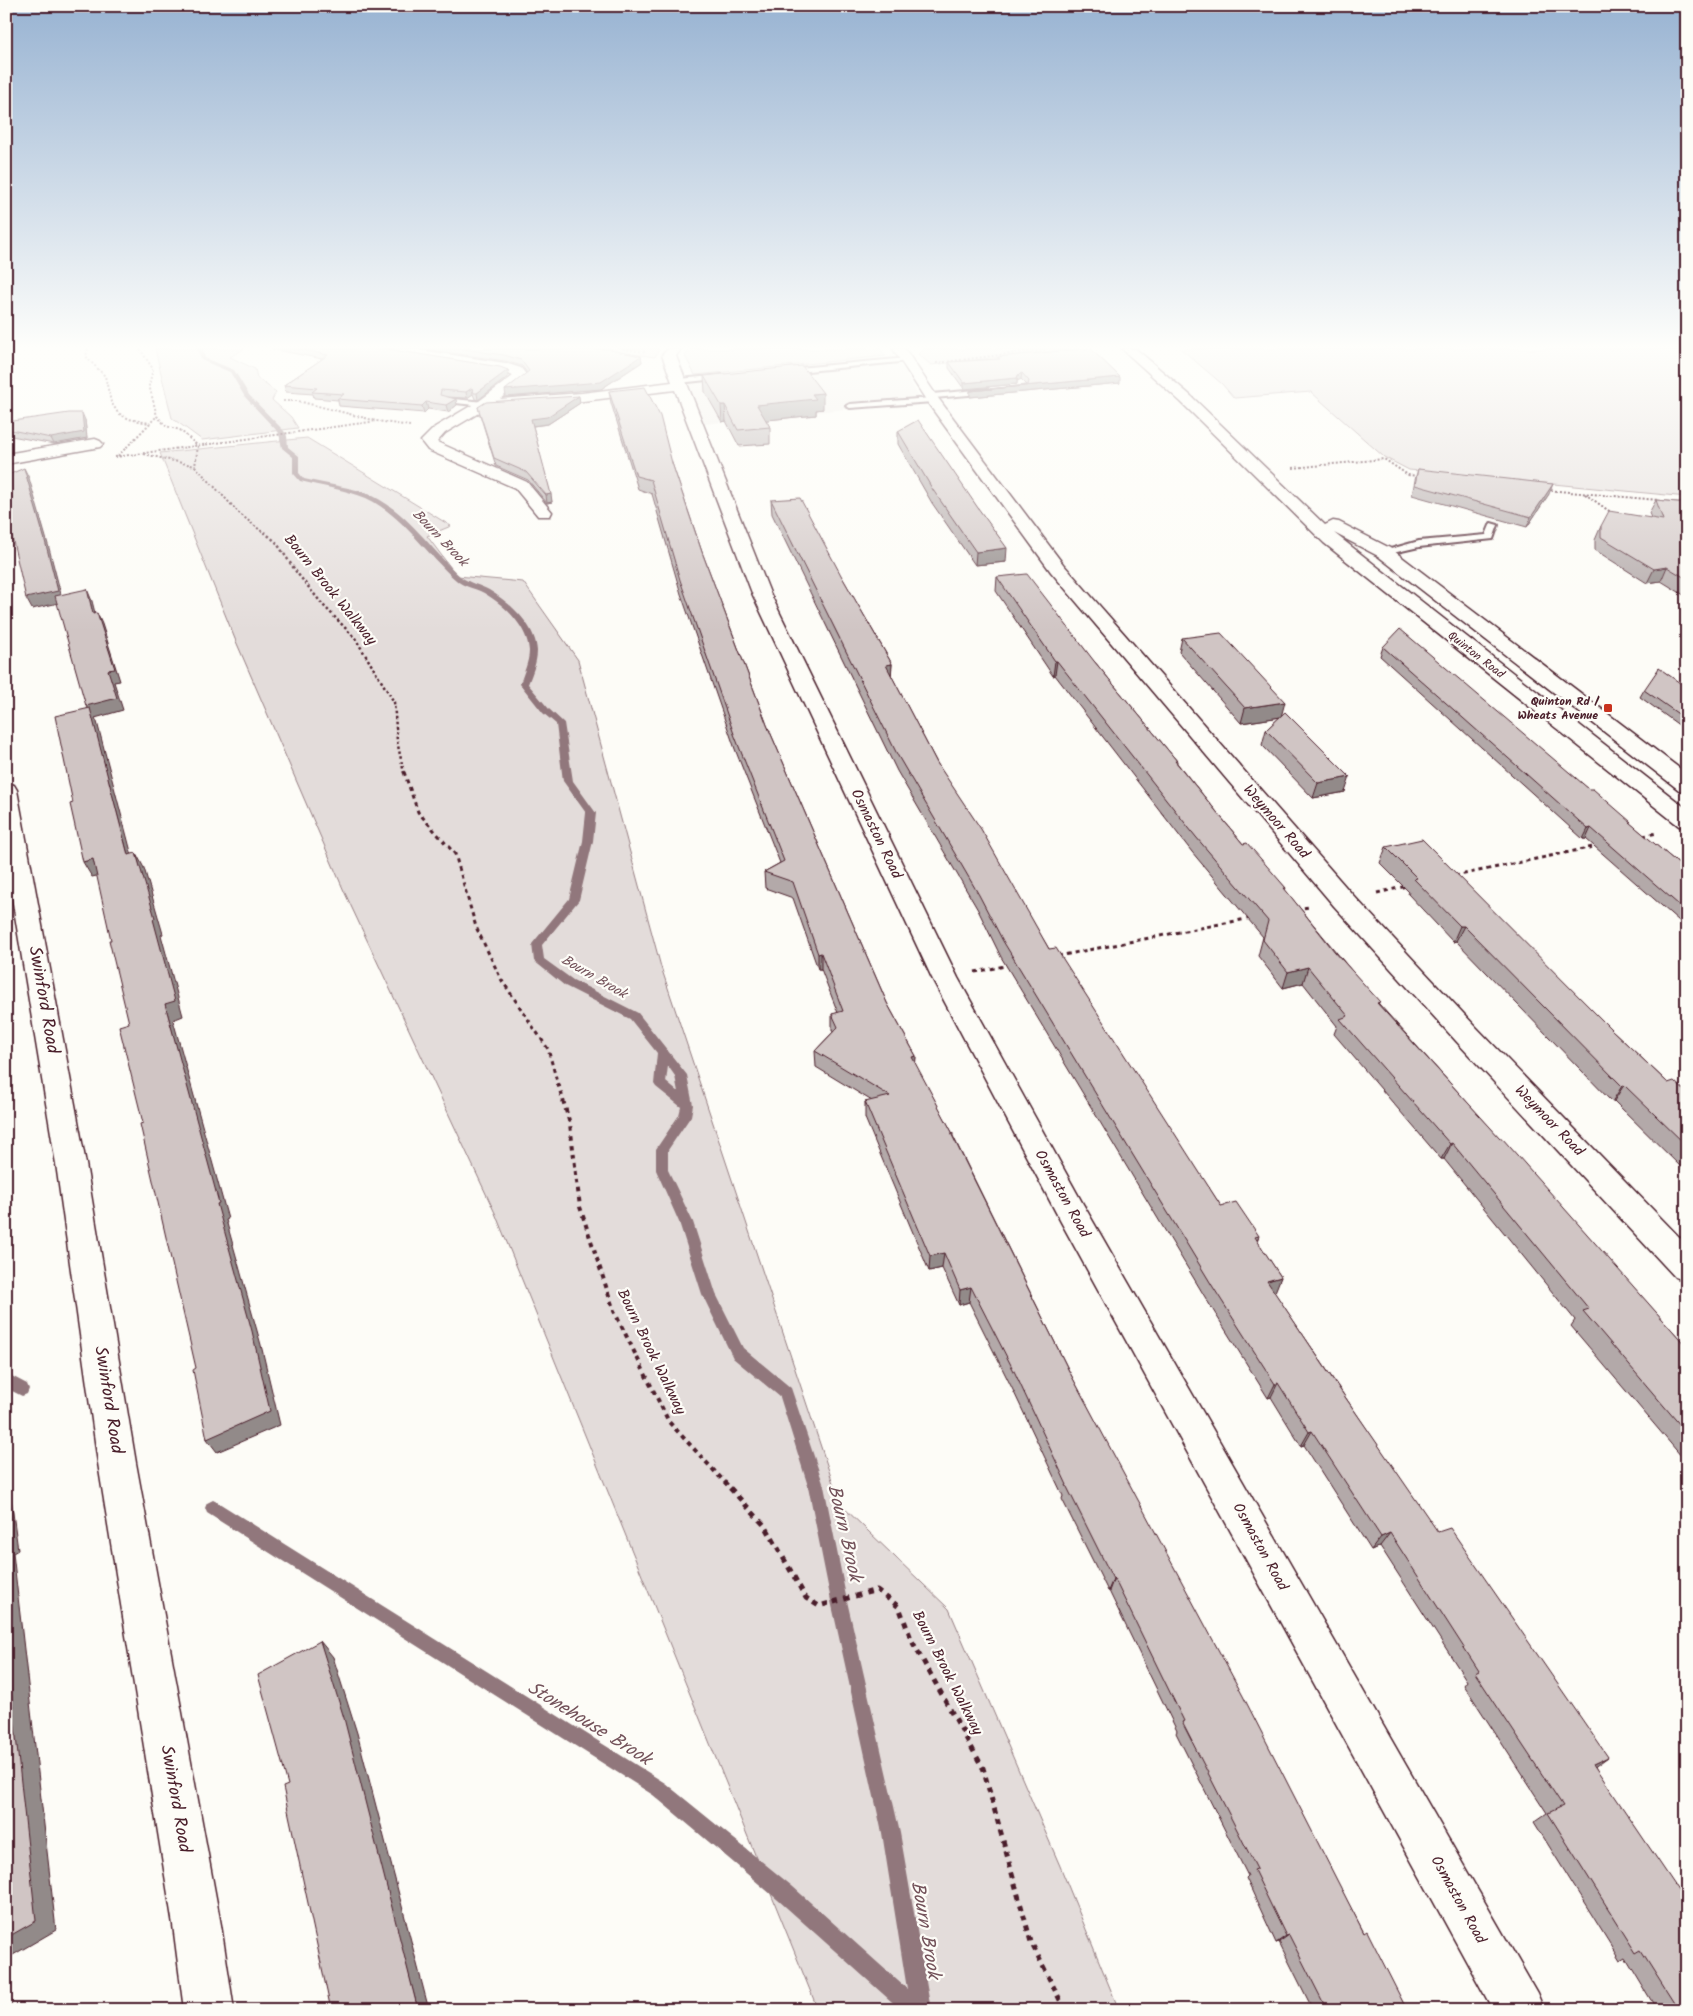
<svg xmlns="http://www.w3.org/2000/svg" width="1693" height="2016" font-family="Kalam,sans-serif">
<style>
.built{fill:#f0ece8}
.green{fill:#e3dcda;stroke:#967e82}
.lines{fill:none;stroke-linecap:round;stroke-linejoin:round}
.stream{fill:#91777b;fill-rule:evenodd}
.service-casing{stroke:#4a1f2b;stroke-width:4}
.minor-casing{stroke:#4a1f2b;stroke-width:3}
.tertiary-casing{stroke:#4a1f2b;stroke-width:3}
.path-far4{stroke:#4a1f2b;stroke-width:2;stroke-dasharray:2 2;stroke-linecap:butt}
.path-far3{stroke:#4a1f2b;stroke-width:2.5;stroke-dasharray:2.5 2.5;stroke-linecap:butt}
.path-far2{stroke:#4a1f2b;stroke-width:3;stroke-dasharray:4 4;stroke-linecap:butt}
.path-far1{stroke:#4a1f2b;stroke-width:4;stroke-dasharray:4.5 4.5;stroke-linecap:butt}
.path{stroke:#4a1f2b;stroke-width:5;stroke-dasharray:5.5 5.5;stroke-linecap:butt}
.service{fill:#fdfcf7;fill-rule:evenodd}
.minor{fill:#fdfcf7;fill-rule:evenodd}
.tertiary{fill:#fdfcf7;fill-rule:evenodd}
.wall{fill:#b3a9a9;stroke:#4a1f2b}
.shaded-wall{fill:#928a89;stroke:#4a1f2b}
.building{fill:#d0c5c4;stroke:#4a1f2b}
.poi-dot{fill:#c8321e;stroke:#fdfcf7;stroke-width:2}
.labels{text-anchor:middle;dominant-baseline:central;stroke-width:4.5;stroke-linejoin:round;paint-order:stroke}
.far-street-label{font-size:12px;fill:#4a1f2b;stroke:#fdfcf7}
.far-poi-label{font-size:12px;font-weight:bold;fill:#4a1f2b;stroke:#fdfcf7;text-anchor:end}
.far-water-label{font-size:14px;font-style:italic;fill:#73525a;stroke:#fdfcf7}
.street-label{font-size:15px;fill:#4a1f2b;stroke:#fdfcf7}
.near-street-label{font-size:18px;fill:#4a1f2b;stroke:#fdfcf7}
.near-water-label{font-size:19px;font-style:italic;fill:#73525a;stroke:#fdfcf7}
</style>
<rect width="100%" height="100%" fill="#fdfcf7"/>
<filter id="ink" filterUnits="userSpaceOnUse"><feTurbulence type="fractalNoise" baseFrequency=".02" numOctaves="2"/><feDisplacementMap in="SourceGraphic" scale="10" xChannelSelector="R" yChannelSelector="G"/><feConvolveMatrix kernelMatrix="1 2 1 2 8 2 1 2 1" color-interpolation-filters="sRGB"/></filter>
<g filter="url(#ink)">
<path class="built" d="M 895,361 L 903,368 L 921,401 L 704,424 L 688,383 Z"/>
<path class="green" d="M 155,349 L 244,349 L 230,357 L 255,369 L 257,378 L 276,392 L 272,400 L 291,417 L 298,428 L 202,440 L 172,418 Z
M 599,349 L 659,349 L 655,357 Z
M 690,349 L 880,349 L 886,356 L 695,375 L 685,356 Z
M 923,349 L 1069,349 L 931,365 L 918,354 Z
M 1181,349 L 1687,349 L 1687,497 L 1409,470 L 1384,457 L 1311,392 L 1234,398 L 1222,384 Z
M 307,438 L 451,526 L 427,536 L 457,576 L 523,582 L 578,660 L 661,967 L 840,1504 L 949,1609 L 1060,1866 L 1119,2010 L 818,2010 L 495,1213 L 344,891 L 235,639 L 160,453 Z"/>
<g class="lines">
<path class="stream" d="M 197,349 L 203,349 L 205,358 L 234,370 L 249,395 L 284,431 L 287,436 L 288,447 L 299,456 L 299,473 L 304,479 C 325,484 352,487 371,495 C 409,513 431,550 461,577 C 469,583 480,585 489,590 C 509,602 536,625 537,651 C 537,662 532,674 528,684 L 549,709 L 564,723 L 573,781 L 596,813 L 593,841 L 579,900 L 542,945 L 544,959 L 573,980 L 638,1013 L 687,1075 L 693,1105 L 691,1116 L 668,1150 L 668,1170 L 693,1222 L 716,1294 L 743,1348 L 791,1388 L 824,1486 L 847,1601 L 900,1833 L 931,2010 L 901,2010 L 778,1900 L 653,1795 L 207,1513 L 205,1508 L 207,1503 L 213,1500 L 219,1503 L 665,1783 L 792,1886 L 907,1989 L 882,1833 L 831,1601 L 808,1486 L 780,1397 L 733,1358 L 702,1294 L 679,1222 L 656,1170 L 656,1149 L 679,1115 L 681,1107 L 656,1087 L 654,1084 L 657,1053 L 630,1019 L 565,986 L 534,961 L 532,944 L 569,899 L 583,841 L 586,813 L 563,781 L 556,724 L 543,713 L 520,684 C 523,674 529,662 529,651 C 528,626 503,604 484,593 C 475,588 463,587 456,580 C 425,553 404,516 366,498 C 347,490 320,486 300,481 L 293,473 L 293,457 L 282,448 L 279,433 L 245,397 L 230,372 L 201,360 ZM 668,1066 L 675,1076 L 678,1092 L 666,1082 Z
M 6,1373 L 27,1384 L 29,1389 L 27,1394 L 22,1396 L 6,1388 Z"/>
<g class="service-casing">
<path id="service" d="M 908,358 L 911,360 L 910,361 L 787,373 L 784,371 L 787,369 Z
M 723,375 L 726,377 L 725,378 L 679,383 L 676,381 L 679,379 Z
M 988,389 L 992,391 L 991,393 L 934,398 L 937,400 L 933,402 L 850,408 L 846,406 L 850,404 L 931,398 L 928,396 L 932,394 Z
M 443,398 L 484,402 L 488,404 L 484,406 L 446,402 L 442,400 Z
M 1491,523 L 1498,525 L 1493,539 L 1419,547 L 1384,555 L 1380,552 L 1419,541 L 1486,535 Z"/>
</g>
<g class="minor-casing">
<path id="minor" d="M 382,349 L 413,349 L 505,363 L 521,368 L 528,377 L 500,399 L 582,393 L 672,382 L 662,355 L 668,349 L 681,349 L 676,356 L 770,593 L 958,978 L 1083,1204 L 1537,1993 L 1544,2010 L 1493,2010 L 1061,1222 L 932,978 L 752,593 L 675,390 L 558,404 L 487,408 L 445,433 L 437,442 L 527,482 L 552,512 L 550,516 L 538,516 L 515,488 L 428,450 L 421,441 L 435,427 L 479,401 L 513,376 L 502,371 L 389,353 Z
M 893,349 L 905,349 L 938,398 L 1063,564 L 1352,894 L 1476,1027 L 1687,1245 L 1687,1281 L 1675,1277 L 1456,1041 L 1334,906 L 1051,572 L 928,403 Z
M 95,439 L 100,441 L 103,444 L 100,447 L 6,464 L 6,454 Z
M 6,783 L 14,785 L 17,790 L 86,1164 L 136,1463 L 221,1925 L 234,2010 L 184,2010 L 173,1925 L 98,1463 L 56,1164 L 6,861 Z"/>
</g>
<g class="tertiary-casing">
<path id="tertiary" d="M 1122,349 L 1136,349 L 1191,396 L 1325,525 L 1333,521 L 1339,522 L 1390,548 L 1687,774 L 1687,792 L 1679,790 L 1378,556 L 1334,533 L 1687,809 L 1687,828 L 1679,826 L 1324,543 L 1181,402 Z"/>
</g>
<path class="path-far4" d="M 88,349 L 86,356 L 88,359 L 105,376 L 111,402 L 118,413 L 129,419 L 149,423
M 140,349 L 153,369 L 149,385 L 157,416 L 166,426 L 180,430 L 198,446
M 623,349 L 647,352
M 936,363 L 1047,349
M 283,401 L 298,401 L 377,421 L 410,426
M 198,446 L 195,466 L 240,514 L 265,534
M 144,454 L 195,466
M 118,456 L 157,416
M 115,457 L 377,421
M 1293,468 L 1384,459 L 1408,475 L 1419,476
M 1547,490 L 1658,500
M 1585,494 L 1612,513"/>
<path class="path-far3" d="M 264,532 L 276,542 L 297,573 L 323,605 L 355,638 L 394,702 L 397,741 L 404,773"/>
<path class="path-far2" d="M 404,772 L 418,812 L 455,854 L 476,927 L 501,979 L 548,1049 L 558,1085
M 1643,836 L 1657,833
M 1455,876 L 1598,846
M 1377,893 L 1407,886
M 1296,909 L 1309,907
M 1058,956 L 1251,918
M 975,972 L 1010,965"/>
<path class="path-far1" d="M 558,1083 L 570,1124 L 580,1207 L 614,1311 L 669,1422 L 732,1490"/>
<path class="path" d="M 730,1488 L 766,1527 L 806,1598 L 819,1606 L 877,1590 L 899,1607 L 912,1641 L 983,1768 L 1031,1942 L 1065,2010"/>
<use href="#service" class="service"/>
<use href="#minor" class="minor"/>
<use href="#tertiary" class="tertiary"/>
</g>
<path class="wall" d="M 272,349 L 387,349 L 508,370 L 509,376 L 478,400 L 475,399 L 473,394 L 467,398 L 447,397 L 457,405 L 448,412 L 428,409 L 424,413 L 339,406 L 338,400 L 314,398 L 313,394 L 286,392 L 284,385 L 322,359 Z
M 424,349 L 611,349 L 613,351 L 641,356 L 642,362 L 601,389 L 506,397 L 527,373 L 522,366 L 505,361 Z
M 998,357 L 1120,383 L 970,397 L 970,391 L 1027,385 L 1021,379 L 1017,381 L 1017,384 L 964,389 L 949,368 L 949,362 L 998,359 Z
M 704,376 L 823,409 L 816,410 L 816,415 L 766,420 L 770,427 L 770,444 L 739,446 L 726,421 L 722,422 L 705,392 Z
M 609,391 L 672,463 L 702,552 L 767,725 L 887,1003 L 916,1056 L 915,1064 L 953,1134 L 953,1136 L 1069,1371 L 1364,1933 L 1407,2010 L 1313,2010 L 1279,1942 L 1276,1943 L 1246,1878 L 1248,1876 L 1176,1733 L 1177,1731 L 1109,1591 L 1108,1591 L 1062,1499 L 1063,1496 L 1012,1388 L 969,1302 L 959,1305 L 942,1268 L 929,1271 L 865,1118 L 865,1102 L 872,1101 L 816,1067 L 815,1051 L 833,1032 L 832,1030 L 832,1014 L 838,1013 L 821,969 L 818,969 L 793,898 L 765,888 L 764,872 L 780,863 L 735,749 L 681,594 L 652,494 L 638,489 L 611,403 Z
M 580,403 L 548,424 L 533,426 L 552,502 L 547,503 L 528,480 L 496,466 L 480,415 L 478,407 Z
M 85,420 L 87,438 L 54,444 L 6,435 L 6,422 Z
M 898,431 L 1006,562 L 975,565 L 932,503 L 898,444 Z
M 1418,469 L 1549,494 L 1527,527 L 1412,495 L 1415,480 Z
M 771,500 L 842,577 L 892,664 L 891,675 L 937,763 L 1049,949 L 1221,1206 L 1259,1236 L 1257,1241 L 1281,1277 L 1274,1292 L 1595,1766 L 1687,2010 L 1657,2010 L 1625,1957 L 1620,1960 L 1534,1822 L 1547,1813 L 1464,1685 L 1467,1681 L 1380,1546 L 1371,1550 L 1304,1445 L 1301,1446 L 1271,1397 L 1268,1398 L 1208,1302 L 1001,957 L 978,910 L 897,771 L 772,514 Z
M 1656,500 L 1687,503 L 1687,597 L 1661,581 L 1647,583 L 1595,550 L 1595,540 L 1601,526 L 1651,518 L 1649,513 Z
M 997,577 L 1094,661 L 1177,761 L 1177,763 L 1243,844 L 1286,888 L 1285,890 L 1379,1004 L 1687,1347 L 1687,1463 L 1571,1326 L 1575,1320 L 1444,1159 L 1441,1159 L 1334,1034 L 1337,1026 L 1303,983 L 1283,988 L 1258,956 L 1263,937 L 1192,852 L 1055,675 L 1053,676 L 996,591 Z
M 1182,638 L 1281,715 L 1345,792 L 1313,798 L 1262,745 L 1266,730 L 1280,717 L 1241,723 L 1179,652 Z
M 1383,647 L 1589,789 L 1687,871 L 1687,928 L 1586,839 L 1583,839 L 1380,656 Z
M 1687,688 L 1687,731 L 1640,697 L 1644,690 Z
M 1386,847 L 1612,1030 L 1668,1083 L 1687,1093 L 1687,1173 L 1614,1101 L 1612,1102 L 1456,941 L 1453,942 L 1408,894 L 1409,892 L 1380,863 Z"/>
<path class="shaded-wall" d="M 641,356 L 642,362 L 601,389 L 506,397 L 505,390 Z
M 508,370 L 509,376 L 478,400 L 477,393 Z
M 1022,373 L 1021,379 L 1017,381 L 1018,375 Z
M 1120,377 L 1120,383 L 970,397 L 970,391 Z
M 1017,378 L 1017,384 L 964,389 L 964,383 Z
M 472,388 L 473,394 L 467,398 L 466,392 Z
M 823,393 L 823,409 L 816,410 L 816,415 L 758,421 L 757,405 L 812,394 Z
M 579,396 L 580,403 L 548,424 L 532,426 L 531,419 Z
M 456,399 L 457,405 L 448,412 L 446,405 Z
M 426,402 L 428,409 L 424,413 L 422,406 Z
M 721,405 L 725,405 L 726,421 L 722,422 Z
M 82,413 L 85,420 L 87,438 L 54,444 L 51,438 Z
M 24,468 L 29,478 L 49,548 L 63,602 L 32,609 L 26,598 Z
M 1553,484 L 1549,494 L 1527,527 L 1531,517 Z
M 551,494 L 552,502 L 547,503 L 546,495 Z
M 1007,548 L 1006,562 L 975,565 L 976,552 Z
M 1667,567 L 1661,581 L 1647,583 L 1654,569 Z
M 87,589 L 92,601 L 98,625 L 93,614 Z
M 97,613 L 102,624 L 120,681 L 114,682 L 123,710 L 95,718 L 97,722 L 136,871 L 128,855 L 92,718 L 86,706 L 108,670 Z
M 1055,661 L 1057,661 L 1055,675 L 1053,676 Z
M 892,664 L 891,678 L 886,665 Z
M 1285,702 L 1281,717 L 1241,723 L 1245,708 Z
M 1350,777 L 1345,792 L 1313,798 L 1318,783 Z
M 1591,828 L 1586,839 L 1583,839 L 1588,829 Z
M 136,853 L 144,868 L 163,934 L 161,935 L 183,1016 L 173,1020 L 228,1219 L 226,1220 L 261,1345 L 280,1425 L 217,1452 L 207,1439 L 217,1204 L 165,1004 L 153,919 Z
M 93,859 L 101,875 L 92,877 L 83,862 Z
M 1460,926 L 1464,926 L 1456,941 L 1453,942 Z
M 821,953 L 821,969 L 818,969 L 818,954 Z
M 1308,967 L 1303,983 L 1283,988 L 1288,972 Z
M 916,1056 L 915,1072 L 912,1057 Z
M 1624,1085 L 1614,1101 L 1612,1102 L 1622,1086 Z
M 1452,1143 L 1444,1159 L 1441,1159 L 1450,1144 Z
M 944,1253 L 942,1268 L 929,1271 L 930,1256 Z
M 1281,1277 L 1275,1292 L 1260,1296 L 1267,1281 Z
M 971,1287 L 969,1302 L 959,1305 L 960,1290 Z
M 1278,1383 L 1271,1397 L 1268,1398 L 1275,1384 Z
M 1312,1431 L 1304,1445 L 1301,1446 L 1309,1432 Z
M 6,1461 L 18,1550 L 13,1553 L 56,1930 L 6,1959 Z
M 1390,1533 L 1380,1546 L 1371,1550 L 1381,1537 Z
M 1114,1578 L 1109,1591 L 1108,1591 L 1113,1579 Z
M 320,1641 L 333,1657 L 357,1733 L 429,2010 L 418,2010 Z
M 1608,1757 L 1593,1768 L 1593,1764 Z
M 1289,1935 L 1279,1942 L 1276,1943 L 1286,1936 Z"/>
<path class="building" d="M 299,349 L 387,349 L 500,367 L 508,370 L 477,393 L 474,393 L 472,388 L 466,392 L 441,390 L 440,395 L 456,399 L 446,405 L 426,402 L 422,406 L 337,399 L 344,394 L 312,392 L 317,388 L 284,385 L 328,355 Z
M 463,349 L 612,349 L 610,350 L 641,356 L 601,382 L 505,390 L 529,371 L 521,360 L 504,355 Z
M 1082,349 L 1091,349 L 1120,377 L 970,391 L 1028,385 L 1029,381 L 1022,373 L 1018,375 L 1017,378 L 964,383 L 949,362 L 1000,359 L 998,357 Z
M 802,366 L 823,393 L 812,394 L 816,399 L 757,405 L 770,427 L 738,430 L 725,405 L 721,405 L 704,376 Z
M 645,387 L 660,416 L 672,463 L 702,552 L 767,725 L 887,1003 L 916,1056 L 912,1057 L 953,1134 L 951,1133 L 1069,1371 L 1243,1696 L 1364,1933 L 1367,1931 L 1407,2010 L 1327,2010 L 1289,1935 L 1286,1936 L 1254,1870 L 1257,1869 L 1182,1722 L 1184,1721 L 1114,1578 L 1113,1579 L 1066,1485 L 1067,1485 L 1015,1373 L 971,1287 L 960,1290 L 944,1253 L 930,1256 L 865,1102 L 890,1096 L 815,1051 L 838,1027 L 832,1014 L 843,1011 L 821,953 L 818,954 L 793,882 L 764,872 L 784,861 L 734,734 L 680,580 L 651,480 L 636,476 L 609,391 Z
M 579,396 L 547,417 L 531,419 L 551,494 L 546,495 L 526,472 L 494,458 L 478,407 L 486,402 Z
M 69,413 L 82,413 L 84,432 L 51,438 L 6,429 L 6,422 Z
M 918,420 L 978,508 L 1007,548 L 976,552 L 933,490 L 898,431 Z
M 24,468 L 44,537 L 58,591 L 26,598 L 6,511 L 6,476 Z
M 1418,469 L 1553,484 L 1531,517 L 1415,485 Z
M 800,498 L 842,577 L 892,664 L 886,665 L 937,763 L 981,829 L 1049,949 L 1056,948 L 1221,1206 L 1236,1202 L 1259,1236 L 1255,1237 L 1281,1277 L 1267,1281 L 1332,1378 L 1438,1532 L 1450,1528 L 1608,1757 L 1593,1764 L 1687,1903 L 1687,2010 L 1679,2010 L 1641,1950 L 1636,1953 L 1548,1813 L 1563,1806 L 1475,1673 L 1479,1671 L 1390,1533 L 1381,1537 L 1312,1431 L 1309,1432 L 1278,1383 L 1275,1384 L 1213,1287 L 1003,941 L 979,895 L 898,756 L 771,500 Z
M 1656,500 L 1687,503 L 1687,579 L 1667,567 L 1654,569 L 1601,537 L 1601,526 L 1609,511 L 1663,520 Z
M 1027,574 L 1094,661 L 1177,761 L 1175,761 L 1243,844 L 1247,843 L 1286,888 L 1284,888 L 1335,952 L 1380,1002 L 1377,1003 L 1500,1138 L 1502,1138 L 1687,1347 L 1687,1433 L 1583,1311 L 1589,1309 L 1452,1143 L 1450,1144 L 1340,1019 L 1348,1016 L 1308,967 L 1288,972 L 1263,940 L 1268,921 L 1196,837 L 1057,661 L 1055,661 L 997,577 Z
M 87,589 L 93,614 L 97,613 L 115,669 L 108,670 L 117,698 L 86,706 L 55,596 Z
M 1400,629 L 1589,789 L 1593,789 L 1631,822 L 1629,822 L 1687,871 L 1687,912 L 1591,828 L 1588,829 L 1383,647 Z
M 1221,633 L 1285,702 L 1245,708 L 1182,638 Z
M 1659,668 L 1687,688 L 1687,720 L 1644,690 Z
M 90,708 L 128,855 L 136,853 L 155,918 L 153,919 L 175,1001 L 165,1004 L 219,1203 L 217,1204 L 252,1331 L 270,1411 L 207,1439 L 193,1370 L 196,1368 L 140,1124 L 143,1123 L 119,1026 L 129,1023 L 109,940 L 111,940 L 93,859 L 83,862 L 70,804 L 73,803 L 55,716 Z
M 1285,712 L 1350,777 L 1318,783 L 1266,730 Z
M 1422,839 L 1612,1030 L 1668,1083 L 1674,1081 L 1687,1093 L 1687,1146 L 1624,1085 L 1622,1086 L 1464,926 L 1460,926 L 1414,879 L 1417,878 L 1386,847 Z
M 320,1641 L 344,1718 L 418,2010 L 331,2010 L 283,1787 L 288,1785 L 258,1675 Z
M 6,1644 L 36,1921 L 6,1938 Z"/>
</g>
<linearGradient id="sky" x2="0" y2="1"><stop stop-color="#98b3d2"/><stop offset="0.55" stop-color="#fefefb"/><stop offset="1" stop-color="#fefefb" stop-opacity="0"/></linearGradient>
<rect width="1693" height="631" fill="url(#sky)"/>
<rect class="poi-dot" x="1603" y="703" width="10" height="10" rx="2.5"/>
<g class="labels">
<g class="far-street-label">
<text transform="translate(1476 655) rotate(38)">Quinton Road</text>
</g>
<g class="far-poi-label">
<text x="1598" y="701">Quinton Rd /<tspan x="1598" dy="14">Wheats Avenue</tspan></text>
</g>
<g class="far-water-label">
<text transform="translate(440 538) rotate(46)">Bourn Brook</text>
<text transform="translate(594 977) rotate(30)">Bourn Brook</text>
</g>
<g class="street-label">
<text transform="translate(330 590) rotate(51)">Bourn Brook Walkway</text>
<text transform="translate(1276 822) rotate(49)">Weymoor Road</text>
<text transform="translate(876 834) rotate(64)">Osmaston Road</text>
<text transform="translate(1549 1121) rotate(46)">Weymoor Road</text>
<text transform="translate(1062 1194) rotate(61)">Osmaston Road</text>
<text transform="translate(651 1352) rotate(64)">Bourn Brook Walkway</text>
<text transform="translate(1260 1547) rotate(61)">Osmaston Road</text>
<text transform="translate(947 1673) rotate(63)">Bourn Brook Walkway</text>
<text transform="translate(1458 1900) rotate(61)">Osmaston Road</text>
</g>
<g class="near-street-label">
<text transform="translate(43 1000) rotate(80)">Swinford Road</text>
<text transform="translate(108 1400) rotate(81)">Swinford Road</text>
<text transform="translate(175 1799) rotate(80)">Swinford Road</text>
</g>
<g class="near-water-label">
<text transform="translate(844 1533) rotate(77)">Bourn Brook</text>
<text transform="translate(589 1724) rotate(32)">Stonehouse Brook</text>
<text transform="translate(925 1930) rotate(80)">Bourn Brook</text>
</g>
</g>
<rect width="1693" height="2016" fill="none" stroke="#fdfcf7" stroke-width="25"/>
<rect x="12" y="12" width="1668" height="1991" fill="none" stroke="#4a1f2b" stroke-width="2" filter="url(#ink)"/>
</svg>
